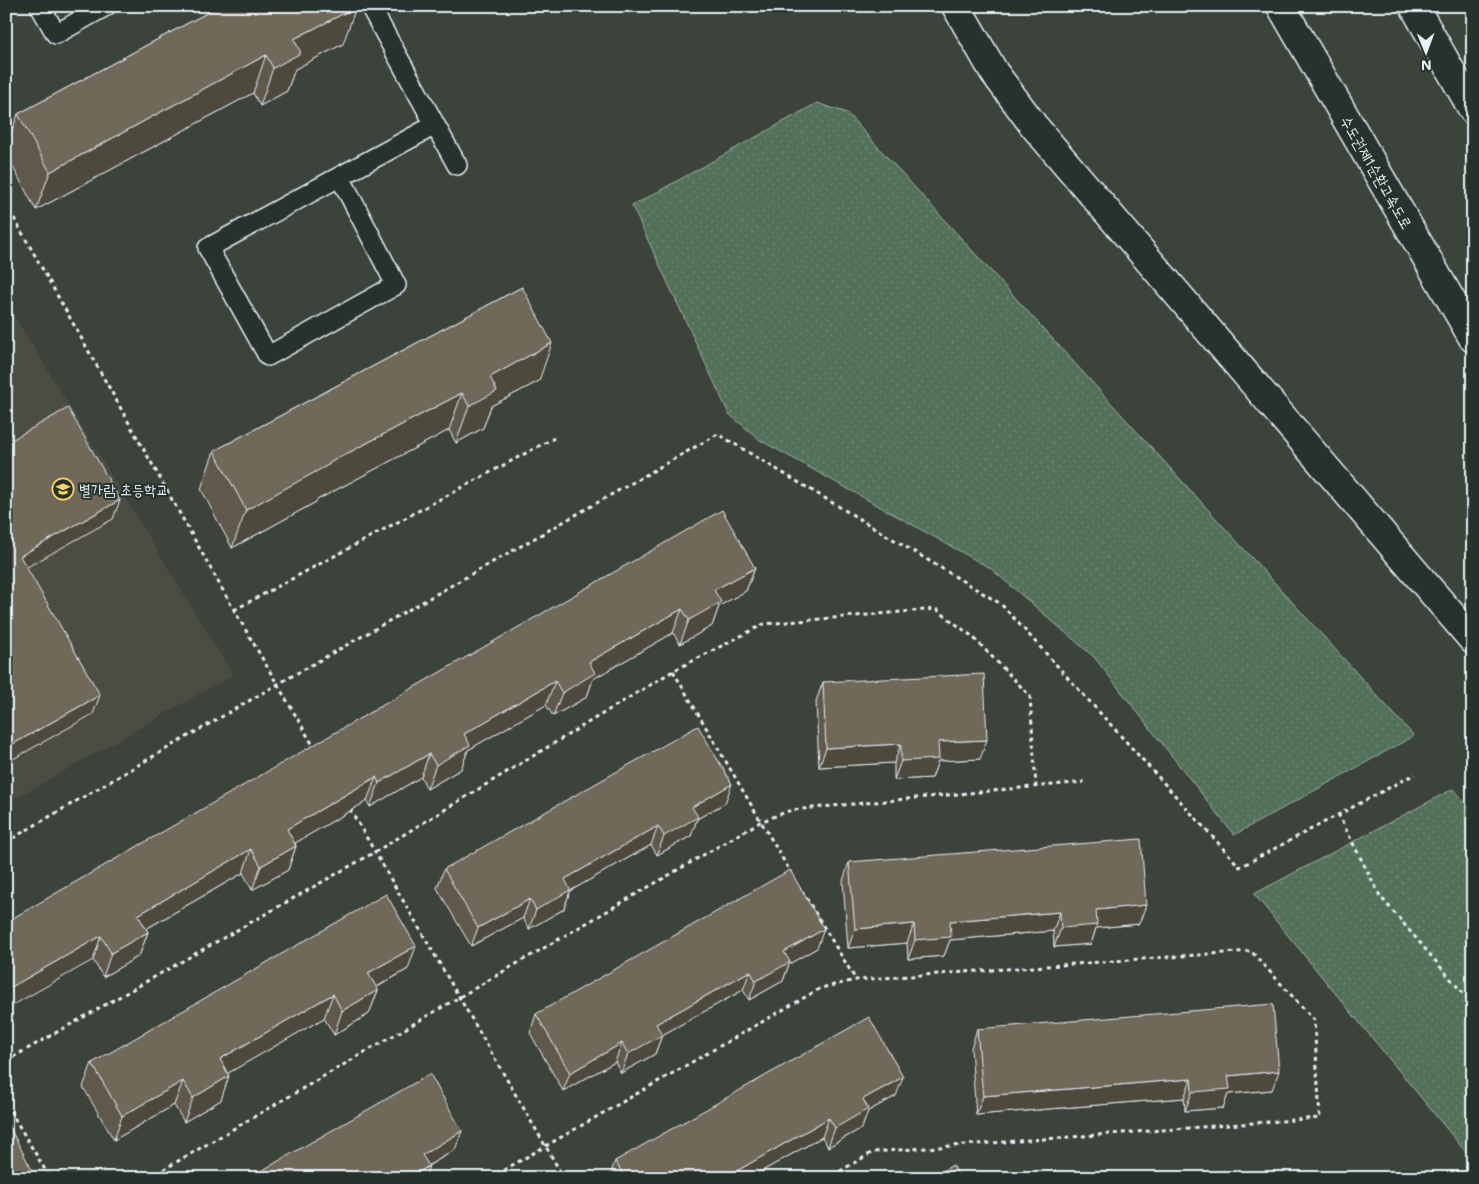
<svg xmlns="http://www.w3.org/2000/svg" width="1479" height="1184" font-family="Mali,'Poor Story',sans-serif">
<style>
.built{fill:#4c4e43}
.grass{fill:url(#grass-dots);stroke:#9db1a8}
.lines{fill:none;stroke-linecap:round;stroke-linejoin:round}
.lane-casing{stroke:#e8f1f8;stroke-width:22}
.highway-casing{stroke:#e8f1f8;stroke-width:31}
.path{stroke:#e8f1f8;stroke-width:3;stroke-dasharray:4 4;stroke-linecap:butt}
.lane{stroke:#26332d;stroke-width:19}
.highway{stroke:#26332d;stroke-width:28}
.wall{fill:#60594c;stroke:#e8f1f8}
.shaded-wall{fill:#4e483e;stroke:#e8f1f8}
.building{fill:#706758;stroke:#e8f1f8}
.labels{text-anchor:middle;dominant-baseline:central;stroke-width:4;stroke-linejoin:round;paint-order:stroke}
.street-label{font-size:15px;fill:#e8f1f8;stroke:#26332d}
.poi-label{font-size:15px;fill:#e8f1f8;stroke:#26332d;text-anchor:start}
</style>
<defs>
<pattern id="grass-dots" width="8" height="8" patternUnits="userSpaceOnUse" patternTransform="scale(1.25)"><rect width="8" height="8" fill="#527159"/><path d="M2 2h.1M6 6h.1" fill="none" stroke="#6b8672" stroke-width="1.8" stroke-linecap="round"/></pattern>
</defs>
<rect width="100%" height="100%" fill="#3c433a"/>
<filter id="ink" filterUnits="userSpaceOnUse"><feTurbulence type="fractalNoise" baseFrequency=".02" numOctaves="2"/><feDisplacementMap in="SourceGraphic" scale="10" xChannelSelector="R" yChannelSelector="G"/><feConvolveMatrix kernelMatrix="1 2 1 2 8 2 1 2 1" color-interpolation-filters="sRGB"/></filter>
<g filter="url(#ink)">
<path class="built" d="M 6,302 L 233,675 L 6,804 Z"/>
<path class="grass" d="M 817,103 L 847,113 L 1414,736 L 1234,835 L 1094,657 L 990,568 L 760,440 L 729,414 L 632,206 Z
M 1453,789 L 1473,812 L 1473,1161 L 1254,894 Z"/>
<g class="lines">
<g class="lane-casing">
<path id="lane" d="M 40,6 L 56,34 L 106,6
M 370,6 L 457,165
M 340,177 L 396,285 L 268,356 L 208,248 L 435,125"/>
</g>
<g class="highway-casing">
<path id="highway" d="M 956,6 L 994,72 L 1034,126 L 1473,640
M 1281,6 L 1473,338
M 1414,6 L 1473,110"/>
</g>
<path class="path" d="M 6,204 L 234,610 L 314,747
M 234,610 L 554,438
M 673,671 L 791,873
M 350,809 L 564,1178
M 1338,814 L 1380,896 L 1473,1005
M 6,842 L 278,684 L 718,434 L 1001,604 L 1240,867 L 1415,774
M 802,891 L 856,980
M 6,1061 L 375,852 L 673,671 L 764,624 L 936,609 L 973,637 L 1030,696 L 1036,786
M 6,1104 L 50,1178
M 149,1178 L 760,822 L 791,810 L 1084,782
M 490,1178 L 821,988 L 856,980 L 1251,951 L 1314,1020 L 1320,1118 L 873,1152 L 828,1178"/>
<use href="#lane" class="lane"/>
<use href="#highway" class="highway"/>
</g>
<path class="wall" d="M 220,6 L 343,44 L 295,69 L 287,91 L 260,106 L 253,93 L 36,210 L 6,154 L 6,147 L 18,114 Z
M 522,287 L 539,381 L 491,406 L 483,428 L 456,443 L 449,430 L 317,500 L 316,502 L 232,548 L 201,489 L 214,451 Z
M 755,568 L 746,591 L 719,606 L 712,626 L 680,644 L 673,633 L 593,679 L 587,697 L 553,716 L 546,705 L 468,750 L 461,769 L 427,789 L 421,777 L 370,807 L 367,801 L 295,843 L 296,846 L 288,870 L 252,890 L 243,873 L 146,929 L 148,932 L 139,956 L 103,977 L 93,960 L 6,922 Z
M 823,682 L 980,759 L 938,761 L 932,778 L 894,780 L 894,763 L 819,767 L 816,701 Z
M 725,803 L 697,819 L 691,836 L 657,855 L 651,845 L 570,891 L 564,909 L 529,929 L 523,918 L 471,946 L 437,888 L 444,869 Z
M 849,862 L 1139,924 L 1096,928 L 1091,944 L 1054,947 L 1053,931 L 950,940 L 944,956 L 908,959 L 907,943 L 848,948 L 843,881 Z
M 817,948 L 789,964 L 783,981 L 749,1000 L 743,990 L 662,1035 L 655,1054 L 621,1073 L 615,1062 L 563,1091 L 530,1033 L 536,1014 Z
M 408,969 L 376,988 L 378,990 L 369,1014 L 334,1035 L 324,1018 L 228,1073 L 221,1100 L 184,1122 L 174,1105 L 114,1140 L 83,1087 L 92,1063 Z
M 977,1029 L 1272,1090 L 1228,1094 L 1223,1108 L 1185,1111 L 1184,1098 L 976,1115 L 971,1048 Z
M 896,1096 L 868,1111 L 862,1128 L 828,1147 L 822,1137 L 750,1178 L 609,1178 L 615,1161 Z
M 455,1150 L 428,1166 L 425,1178 L 249,1178 Z"/>
<path class="shaded-wall" d="M 356,7 L 343,44 L 295,69 L 287,91 L 260,106 L 273,68 L 294,39 Z
M 266,55 L 253,93 L 36,210 L 50,172 Z
M 552,343 L 539,381 L 491,406 L 483,428 L 456,443 L 469,406 L 490,377 Z
M 462,393 L 449,430 L 317,500 L 316,502 L 232,548 L 246,510 L 329,463 Z
M 120,500 L 113,519 L 13,575 L 20,556 Z
M 755,568 L 746,591 L 719,606 L 712,626 L 680,644 L 689,620 L 714,590 Z
M 682,609 L 673,633 L 593,679 L 587,697 L 553,716 L 562,693 L 589,662 Z
M 555,681 L 546,705 L 468,750 L 461,769 L 427,789 L 436,765 L 464,734 Z
M 100,695 L 93,714 L 6,763 L 6,748 Z
M 987,740 L 980,759 L 938,761 L 932,778 L 894,780 L 901,761 L 938,742 Z
M 901,744 L 894,763 L 819,767 L 826,748 Z
M 429,754 L 421,777 L 370,807 L 379,783 Z
M 376,777 L 367,801 L 278,853 L 287,829 Z
M 732,784 L 725,803 L 697,819 L 691,836 L 657,855 L 664,836 L 692,807 Z
M 658,826 L 651,845 L 570,891 L 564,909 L 529,929 L 536,910 L 565,879 Z
M 296,846 L 288,870 L 252,890 L 261,866 Z
M 251,849 L 243,873 L 130,938 L 138,915 Z
M 530,899 L 523,918 L 471,946 L 478,928 Z
M 1146,905 L 1139,924 L 1096,928 L 1091,944 L 1054,947 L 1061,928 L 1096,910 Z
M 1060,912 L 1053,931 L 950,940 L 944,956 L 908,959 L 915,940 L 950,921 Z
M 914,924 L 907,943 L 848,948 L 855,929 Z
M 824,929 L 817,948 L 789,964 L 783,981 L 749,1000 L 756,981 L 784,952 Z
M 148,932 L 139,956 L 103,977 L 111,953 Z
M 101,936 L 93,960 L 6,1009 L 6,990 Z
M 416,946 L 408,969 L 359,997 L 368,973 Z
M 750,971 L 743,990 L 662,1035 L 655,1054 L 621,1073 L 628,1054 L 656,1024 Z
M 378,990 L 369,1014 L 334,1035 L 342,1011 Z
M 333,994 L 324,1018 L 211,1083 L 220,1059 Z
M 622,1043 L 615,1062 L 563,1091 L 570,1073 Z
M 1279,1071 L 1272,1090 L 1228,1094 L 1223,1108 L 1185,1111 L 1192,1092 L 1228,1076 Z
M 229,1076 L 221,1100 L 184,1122 L 193,1098 Z
M 903,1077 L 896,1096 L 868,1111 L 862,1128 L 828,1147 L 835,1128 L 863,1099 Z
M 1191,1079 L 1184,1098 L 976,1115 L 983,1096 Z
M 183,1081 L 174,1105 L 114,1140 L 122,1116 Z
M 829,1118 L 822,1137 L 750,1178 L 733,1178 L 735,1172 Z
M 462,1131 L 455,1150 L 415,1173 L 422,1155 Z
M 429,1166 L 425,1178 L 409,1178 Z
M 391,1173 L 389,1178 L 382,1178 Z"/>
<path class="building" d="M 220,6 L 356,7 L 294,39 L 301,53 L 273,68 L 266,55 L 50,172 L 18,114 Z
M 522,287 L 552,343 L 490,377 L 497,391 L 469,406 L 462,393 L 329,463 L 330,464 L 246,510 L 214,451 Z
M 68,408 L 120,500 L 20,556 L 100,695 L 6,748 L 6,443 Z
M 722,510 L 755,568 L 714,590 L 721,602 L 689,620 L 682,609 L 589,662 L 595,673 L 562,693 L 555,681 L 464,734 L 470,745 L 436,765 L 429,754 L 379,783 L 376,777 L 287,829 L 296,846 L 261,866 L 251,849 L 138,915 L 148,932 L 111,953 L 101,936 L 6,990 L 6,922 Z
M 984,674 L 987,740 L 938,742 L 939,759 L 901,761 L 901,744 L 826,748 L 823,682 Z
M 698,726 L 732,784 L 692,807 L 698,817 L 664,836 L 658,826 L 565,879 L 570,890 L 536,910 L 530,899 L 478,928 L 444,869 Z
M 1141,839 L 1146,905 L 1096,910 L 1097,925 L 1061,928 L 1060,912 L 950,921 L 951,937 L 915,940 L 914,924 L 855,929 L 849,862 Z
M 790,870 L 824,929 L 784,952 L 790,962 L 756,981 L 750,971 L 656,1024 L 662,1035 L 628,1054 L 622,1043 L 570,1073 L 536,1014 Z
M 386,894 L 416,946 L 368,973 L 378,990 L 342,1011 L 333,994 L 220,1059 L 229,1076 L 193,1098 L 183,1081 L 122,1116 L 92,1063 Z
M 1273,1004 L 1279,1071 L 1228,1076 L 1230,1089 L 1192,1092 L 1191,1079 L 983,1096 L 977,1029 Z
M 869,1017 L 903,1077 L 863,1099 L 868,1109 L 835,1128 L 829,1118 L 735,1172 L 739,1178 L 625,1178 L 615,1161 Z
M 430,1074 L 462,1131 L 422,1155 L 429,1166 L 409,1178 L 393,1178 L 391,1173 L 382,1178 L 249,1178 Z
M 8,1124 L 36,1178 L 6,1178 L 6,1125 Z
M 953,1165 L 960,1178 L 930,1178 Z
M 1310,1174 L 1311,1178 L 1265,1178 Z"/>
</g>
<defs>
<g id="school-ring" transform="scale(1.125)"><circle r="9.5" fill="#26332d" stroke="#ffd166" stroke-width="1.5"/><path d="M0-5L7-2L0 1L-7-2ZM-4 1L0 2.5L4 1V4Q0 6-4 4Z" fill="#ffd166"/></g>
</defs>
<g fill-rule="evenodd">
<use href="#school-ring" x="63" y="489"/>
</g>
<g class="labels">
<g class="street-label">
<text transform="translate(1377 172) rotate(60)">수도권제1순환고속도로</text>
</g>
<g class="poi-label">
<text x="79" y="489">별가람 초등학교</text>
</g>
</g>
<rect width="1479" height="1184" fill="none" stroke="#26332d" stroke-width="25"/>
<rect x="12" y="12" width="1454" height="1159" fill="none" stroke="#e8f1f8" stroke-width="2" filter="url(#ink)"/>
<g transform="translate(1426 52) rotate(179)" stroke="#26332d" stroke-width="4" paint-order="stroke">
<path d="M0-4L9 19L0 12L-9 19Z" fill="#e8f1f8"/>
<text y="-8" font-size="14" font-weight="bold" text-anchor="middle" fill="#e8f1f8">N</text>
</g>
</svg>
